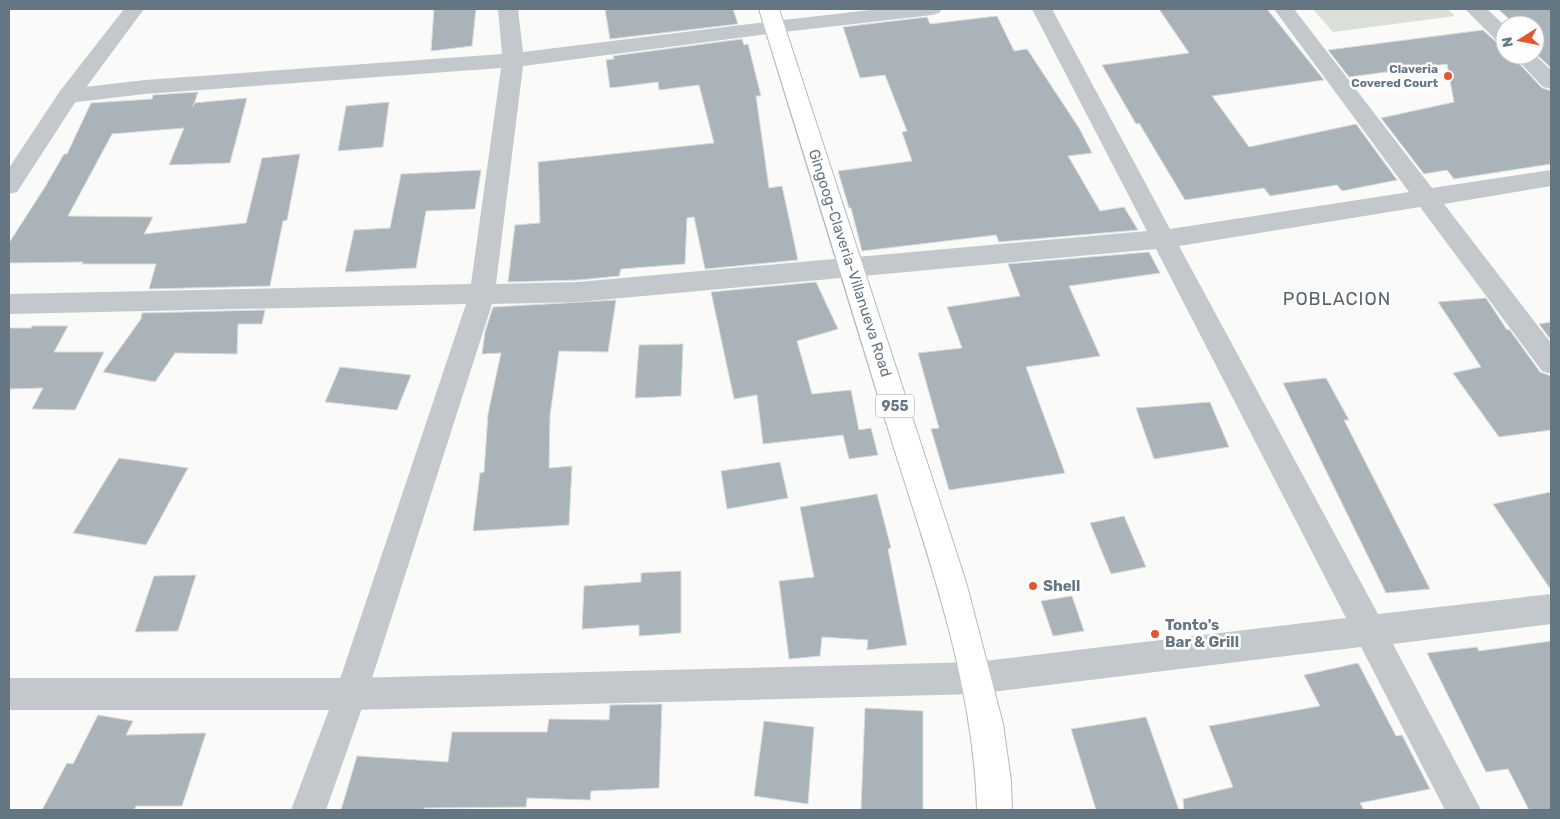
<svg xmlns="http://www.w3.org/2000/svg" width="1560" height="819" font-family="Rubik,sans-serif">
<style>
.green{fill:#dadfd7}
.building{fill:#aab3b9;stroke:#dcdcda}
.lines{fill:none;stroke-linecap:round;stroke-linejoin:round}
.primary-casing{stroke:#b5babe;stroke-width:2}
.minor{fill:#c3c8cc;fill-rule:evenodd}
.tertiary{fill:#c3c8cc;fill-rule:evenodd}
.primary{fill:#fff;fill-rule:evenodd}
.poi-dot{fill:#e4572e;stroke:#fff;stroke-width:2}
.labels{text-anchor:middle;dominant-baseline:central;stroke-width:5;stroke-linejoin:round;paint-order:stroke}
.far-poi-label{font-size:12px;font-weight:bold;fill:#657683;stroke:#fff;text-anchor:end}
.shield{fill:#fff;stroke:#939fa8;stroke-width:1}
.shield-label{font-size:14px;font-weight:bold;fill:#657683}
.street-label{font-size:15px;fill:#657683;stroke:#fff}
.poi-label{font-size:15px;font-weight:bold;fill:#657683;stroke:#fff;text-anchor:start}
.quarter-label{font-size:18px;letter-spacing:1px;fill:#57646e;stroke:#fff}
</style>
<rect width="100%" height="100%" fill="#fafaf8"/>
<path class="green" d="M 1313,9 L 1448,9 L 1455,16 L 1333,32 Z"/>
<path class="building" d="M 434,9 L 476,9 L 472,46 L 431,51 Z
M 605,9 L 733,9 L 738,24 L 610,39 Z
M 1159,9 L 1267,9 L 1324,80 L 1212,96 L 1249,147 L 1356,124 L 1397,180 L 1342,191 L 1337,185 L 1270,196 L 1264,188 L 1185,200 L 1139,123 L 1136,124 L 1102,65 L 1189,53 Z
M 1498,9 L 1551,9 L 1551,68 L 1535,53 L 1535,25 L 1516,25 Z
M 997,16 L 1014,51 L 1027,49 L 1079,128 L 1092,153 L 1068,156 L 1100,211 L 1124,207 L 1138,230 L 999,242 L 996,235 L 862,251 L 851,208 L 849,208 L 838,171 L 912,161 L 902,132 L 907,131 L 885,75 L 860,78 L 843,27 L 927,17 L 930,24 Z
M 1483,30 L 1497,43 L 1505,46 L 1505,55 L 1511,55 L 1542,88 L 1551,91 L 1551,164 L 1454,179 L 1447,170 L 1424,174 L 1381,118 L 1454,102 L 1447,64 L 1349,77 L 1328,50 Z
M 742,39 L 744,45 L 748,44 L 761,96 L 756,96 L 769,188 L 782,186 L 798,260 L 705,269 L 694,217 L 687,218 L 685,264 L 621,269 L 619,276 L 578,280 L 508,282 L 515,225 L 540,223 L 538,162 L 714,143 L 699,85 L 659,90 L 658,82 L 610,88 L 606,60 L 614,59 L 613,56 Z
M 198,92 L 193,107 L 194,103 L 247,98 L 230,163 L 169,165 L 184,128 L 112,134 L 68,216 L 153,217 L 144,234 L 246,223 L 262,158 L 300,154 L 287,220 L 283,221 L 270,286 L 149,289 L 156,264 L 82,264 L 83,262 L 9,263 L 9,243 L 45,187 L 64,154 L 67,154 L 91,103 L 152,99 L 153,95 Z
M 389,102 L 383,147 L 338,151 L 346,106 Z
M 481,170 L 475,209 L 426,211 L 416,268 L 345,272 L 354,230 L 390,228 L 401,174 Z
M 1149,252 L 1160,273 L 1069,286 L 1100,356 L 1026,367 L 1065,473 L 949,490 L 931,429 L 939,428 L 918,353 L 962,348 L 947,307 L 1020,296 L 1008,264 Z
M 816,282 L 838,329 L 797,341 L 812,394 L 851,390 L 859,430 L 871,428 L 878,455 L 849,459 L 843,435 L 763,444 L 757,395 L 734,399 L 711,292 Z
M 1486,298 L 1507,330 L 1509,329 L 1540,372 L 1551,376 L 1551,430 L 1499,437 L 1453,373 L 1481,367 L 1438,302 Z
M 616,300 L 608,352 L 559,351 L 550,415 L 549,468 L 572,466 L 569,525 L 473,531 L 480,473 L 484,472 L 488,414 L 501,353 L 482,354 L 485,332 L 493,307 Z
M 265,310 L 262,324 L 238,324 L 237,354 L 175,353 L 155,382 L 103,372 L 141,319 L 142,313 Z
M 1551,322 L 1551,340 L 1539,324 Z
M 32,326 L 68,326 L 54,352 L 104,352 L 75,410 L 32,409 L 43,388 L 9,389 L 9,328 L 31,328 Z
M 683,344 L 681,396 L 635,398 L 639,345 Z
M 340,367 L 411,375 L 397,410 L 325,402 Z
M 1326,378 L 1349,420 L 1344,420 L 1430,589 L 1386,593 L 1283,383 Z
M 1210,402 L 1229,447 L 1154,459 L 1136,408 Z
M 119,458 L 188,468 L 146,545 L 73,533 Z
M 780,462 L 788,498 L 727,509 L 721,471 Z
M 1551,492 L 1551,590 L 1493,504 Z
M 877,494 L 891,548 L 888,549 L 907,645 L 867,650 L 868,640 L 822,637 L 820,656 L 789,659 L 779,581 L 814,577 L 800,507 Z
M 1124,516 L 1146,567 L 1111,574 L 1090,523 Z
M 681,571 L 681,633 L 639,636 L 639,625 L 582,629 L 584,586 L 641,582 L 641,573 Z
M 196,575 L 178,631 L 135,632 L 154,576 Z
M 1072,596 L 1084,631 L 1053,636 L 1041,601 Z
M 1551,641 L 1551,810 L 1529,810 L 1508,769 L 1486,772 L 1427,653 L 1477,647 L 1479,651 Z
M 1358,663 L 1396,736 L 1402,735 L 1430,789 L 1360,803 L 1364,810 L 1184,810 L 1183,799 L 1233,787 L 1209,726 L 1320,706 L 1304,675 Z
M 662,704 L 659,788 L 591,791 L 590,800 L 527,798 L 526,807 L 424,808 L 424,810 L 341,810 L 357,756 L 448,762 L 452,732 L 547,732 L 549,719 L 609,720 L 610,705 Z
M 865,708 L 923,711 L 923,810 L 861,810 Z
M 98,715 L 133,721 L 126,735 L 206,733 L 182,806 L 136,806 L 134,810 L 42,810 L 67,763 L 73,764 Z
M 1146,717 L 1179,810 L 1096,810 L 1071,729 Z
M 764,721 L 814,727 L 808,804 L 754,796 Z"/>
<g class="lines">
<g class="primary-casing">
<path id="primary" d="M 759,9 L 779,9 L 966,582 L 1003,724 L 1011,781 L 1012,810 L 977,810 C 974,685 930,563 893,445 C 849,299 804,154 759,9 Z"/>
</g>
<path class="minor" d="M 498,9 L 518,9 L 523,52 L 775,21 L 782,22 L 785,27 L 782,32 L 775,33 L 523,66 L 496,284 L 578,282 L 1147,231 L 1032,9 L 1052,9 L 1170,229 L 1409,192 L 1274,9 L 1294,9 L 1432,188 L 1551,170 L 1551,186 L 1444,204 L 1551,343 L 1551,374 L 1542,371 L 1420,207 L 1179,246 L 1378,614 L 1551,594 L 1551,624 L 1393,644 L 1481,810 L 1445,810 L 1361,647 L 976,694 L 964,690 L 960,678 L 964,666 L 976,662 L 1346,618 L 1156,249 L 578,302 L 492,304 L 367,694 L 326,810 L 291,810 L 335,694 L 466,304 L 9,314 L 9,294 L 471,284 L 501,68 L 145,94 L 68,103 L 60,101 L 57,96 L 60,91 L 68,89 L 145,80 L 502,54 Z
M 1465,9 L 1487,9 L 1505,26 L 1505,44 L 1498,42 Z
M 1513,55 L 1535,55 L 1551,70 L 1551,89 L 1543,87 Z"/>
<path class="tertiary" d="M 124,9 L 144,9 L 76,101 L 17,192 L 9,194 L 9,168 L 60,91 Z
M 879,9 L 942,9 L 939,13 L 932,15 L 775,33 L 768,32 L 765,27 L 768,22 L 775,21 Z
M 976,662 L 988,666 L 992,678 L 988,690 L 976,694 L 351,710 L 9,710 L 9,678 L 351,678 Z"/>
<use href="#primary" class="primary"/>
</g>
<g class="poi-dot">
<circle cx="1448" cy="76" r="5"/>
<circle cx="1033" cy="586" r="5"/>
<circle cx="1155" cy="634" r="5"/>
</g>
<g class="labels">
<g class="far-poi-label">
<text x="1438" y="69">Claveria<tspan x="1438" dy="14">Covered Court</tspan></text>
</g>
<rect class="shield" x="876" y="394.5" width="38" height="23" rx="4"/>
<g class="shield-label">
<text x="895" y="406">955</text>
</g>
<g class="street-label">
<text transform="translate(850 263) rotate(72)">Gingoog-Claveria-Villanueva Road</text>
</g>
<g class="poi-label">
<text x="1043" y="586">Shell</text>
<text x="1165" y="625">Tonto's<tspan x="1165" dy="17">Bar &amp; Grill</tspan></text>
</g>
<g class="quarter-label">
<text x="1337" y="299">POBLACION</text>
</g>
</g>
<rect width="1560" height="819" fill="none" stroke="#657683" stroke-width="20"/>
<g transform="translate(1520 40) rotate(260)"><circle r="24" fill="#ffffff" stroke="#c1c8cd"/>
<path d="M0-4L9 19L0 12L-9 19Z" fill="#e4572e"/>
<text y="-8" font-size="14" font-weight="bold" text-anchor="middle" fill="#657683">N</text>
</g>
</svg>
